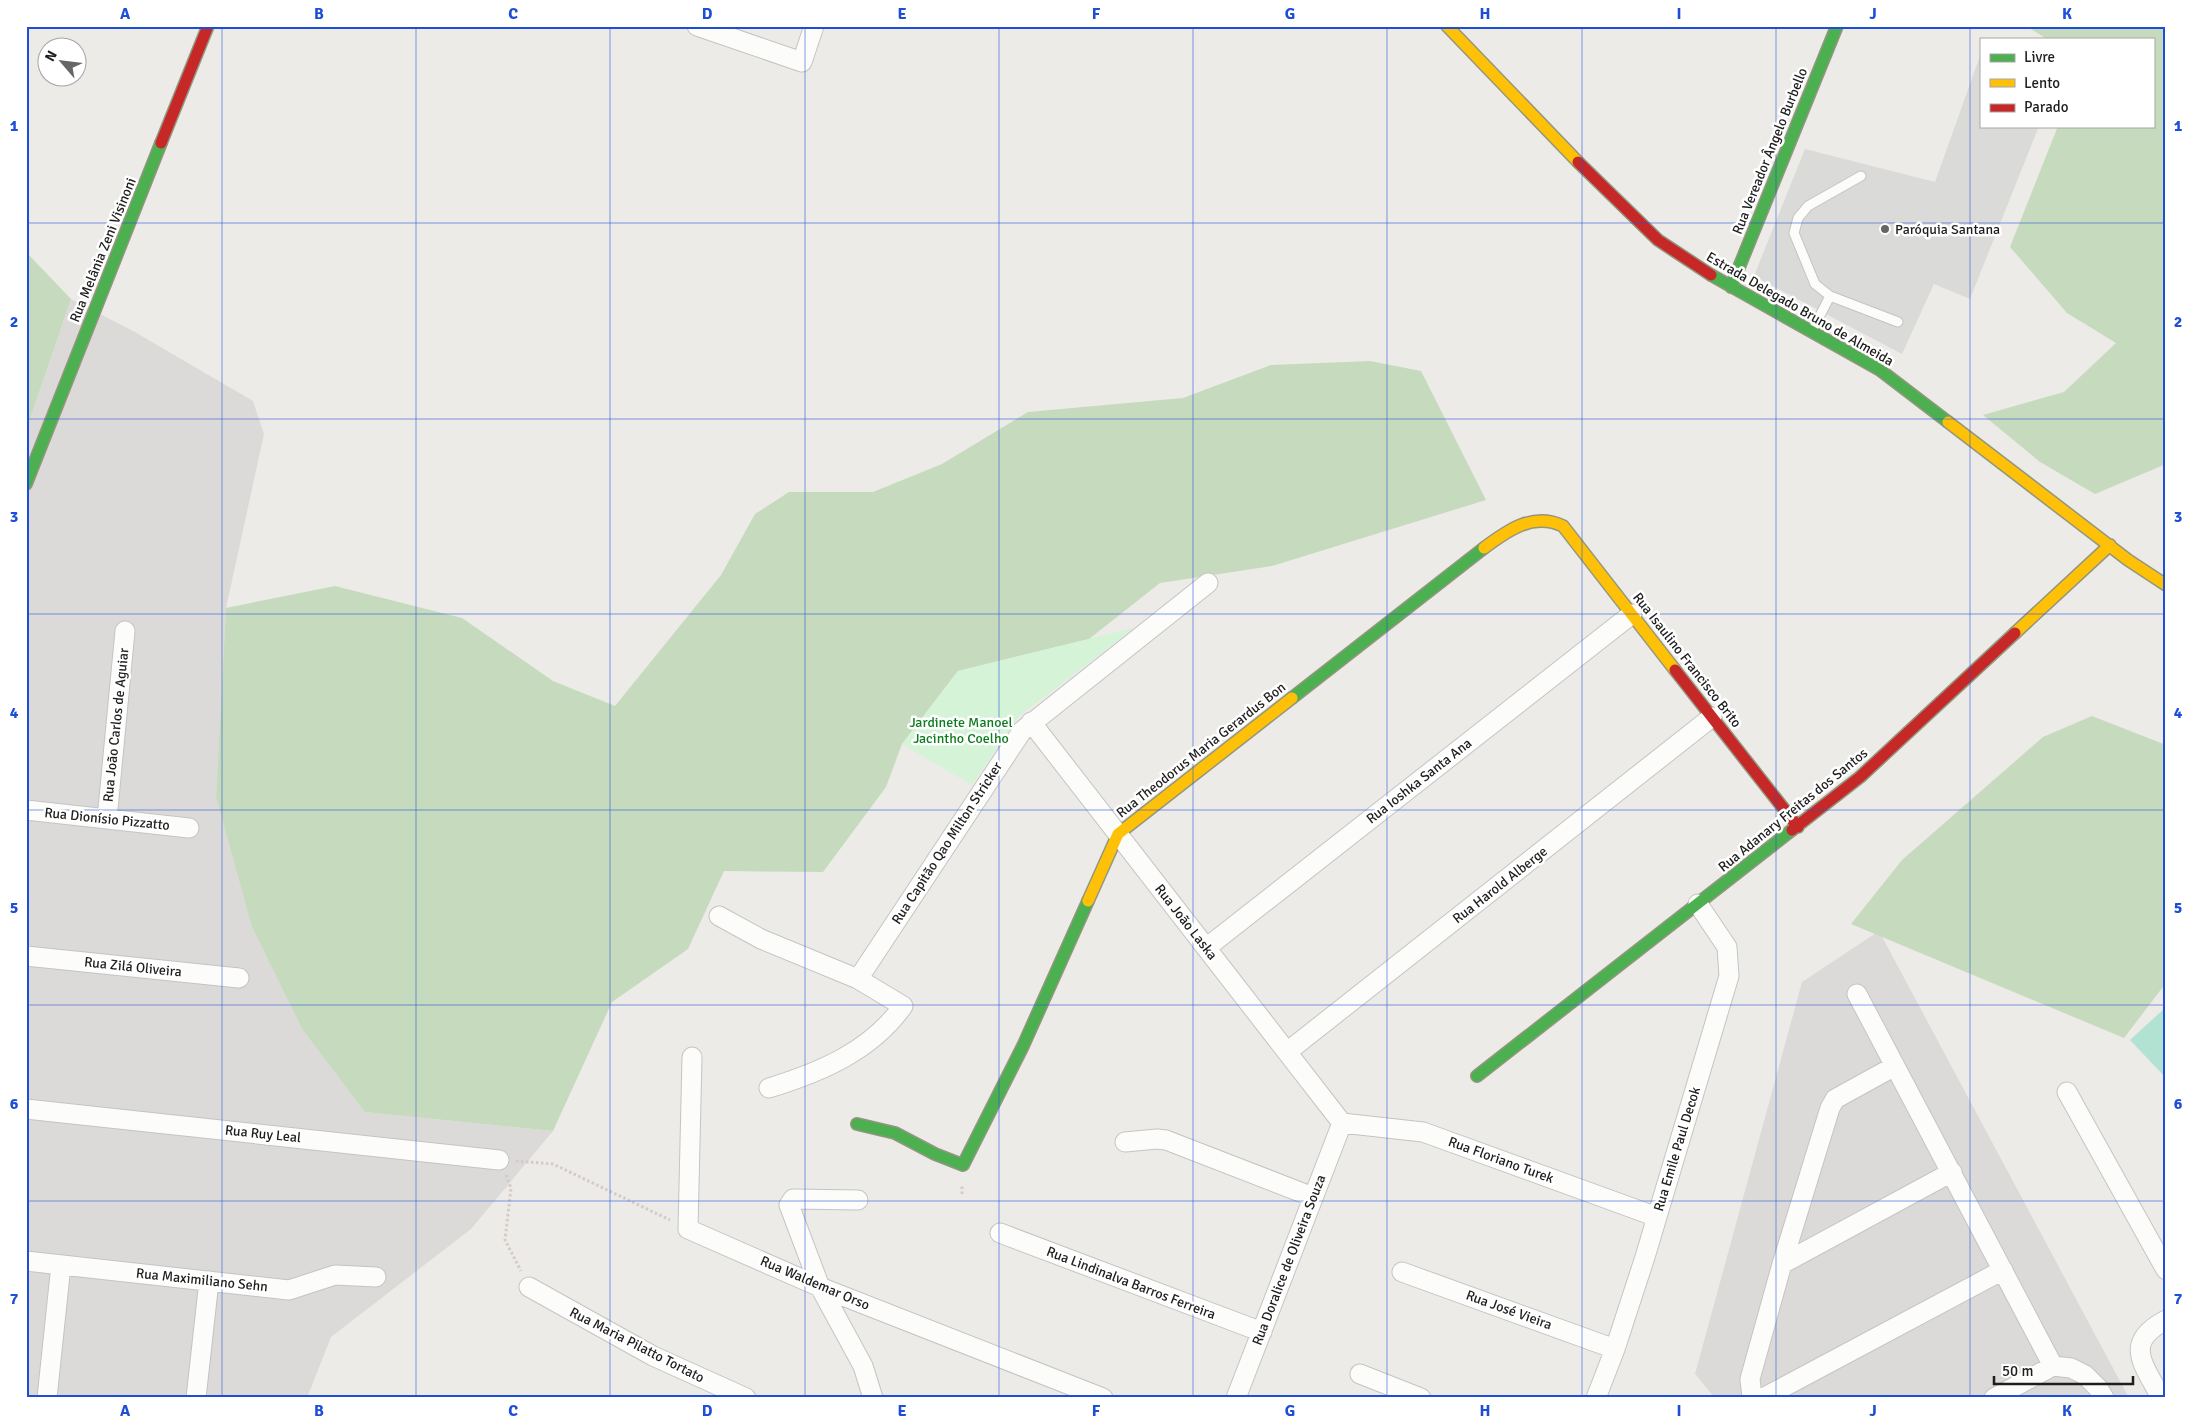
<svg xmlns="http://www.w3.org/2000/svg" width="2192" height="1424" font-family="Signika,sans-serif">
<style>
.residential{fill:#dbdad8}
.religious{fill:#dadad8}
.forest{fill:#c6dbbd}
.park{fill:#d5f3d7}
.pitch{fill:#b2e3d2}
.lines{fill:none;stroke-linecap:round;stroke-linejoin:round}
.lane-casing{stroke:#c5c4c3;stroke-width:11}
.street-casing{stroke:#c5c4c3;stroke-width:21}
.fast-casing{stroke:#93967f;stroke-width:14}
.slow-casing{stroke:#93967f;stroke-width:14}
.jam-casing{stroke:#93967f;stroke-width:14}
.path{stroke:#d6cac7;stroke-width:3;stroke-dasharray:2.5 2.5;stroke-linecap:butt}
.lane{stroke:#fcfcfb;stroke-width:9}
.street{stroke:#fcfcfb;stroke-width:19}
.fast{stroke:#4caf50;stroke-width:11}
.slow{stroke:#ffc107;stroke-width:11}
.jam{stroke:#c62828;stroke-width:11}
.grid{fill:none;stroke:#1d4ed8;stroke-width:1;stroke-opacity:0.55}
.poi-dot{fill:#666664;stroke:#fff;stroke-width:2}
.labels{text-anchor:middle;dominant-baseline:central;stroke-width:5;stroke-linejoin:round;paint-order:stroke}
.street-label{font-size:14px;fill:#1e1e1e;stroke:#fff}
.poi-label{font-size:14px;fill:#1e1e1e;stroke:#fff;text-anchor:start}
.park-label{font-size:14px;fill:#0d7c1d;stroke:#fff}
.neatline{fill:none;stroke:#1d4ed8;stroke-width:2}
.grid-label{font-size:16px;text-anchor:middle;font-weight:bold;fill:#1d4ed8}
</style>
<rect width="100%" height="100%" fill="#ecebe7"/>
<path class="residential" d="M 71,299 L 133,331 L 253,401 L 264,434 L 226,608 L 216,796 L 365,1112 L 553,1131 L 471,1229 L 331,1337 L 307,1398 L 26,1398 L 26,431 Z
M 1879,931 L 2129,1398 L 1715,1398 L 1695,1374 L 1802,982 Z"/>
<path class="religious" d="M 1981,53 L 1981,126 L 2039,126 L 1970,299 L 1934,284 L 1902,354 L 1754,276 L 1805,149 L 1935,182 Z"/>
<path class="forest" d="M 2026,26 L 2166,26 L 2166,464 L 2095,494 L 2040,462 L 1983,415 L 2064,392 L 2116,343 L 2067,313 L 2010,247 L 2058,126 L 2153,126 L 2153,39 L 2047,39 Z
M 26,252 L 71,299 L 26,431 Z
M 1370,361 L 1421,371 L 1486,500 L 1272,566 L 1160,583 L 1089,639 L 958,671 L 902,744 L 886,787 L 823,872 L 724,871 L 688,949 L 612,1002 L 553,1131 L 365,1112 L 303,1030 L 252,927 L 216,796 L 226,608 L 335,586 L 462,618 L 553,681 L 615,706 L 721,575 L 755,514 L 789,492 L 873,492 L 942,464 L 1028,412 L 1183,398 L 1271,365 Z
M 2092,716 L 2166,745 L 2166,983 L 2124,1038 L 1851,924 L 1902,860 L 2043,737 Z"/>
<path class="park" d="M 1134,628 L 1018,717 L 972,785 L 902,744 L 958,671 Z"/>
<path class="pitch" d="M 2166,1007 L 2166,1078 L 2130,1040 Z"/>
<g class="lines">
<g class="lane-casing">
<path id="lane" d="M 1861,176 L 1808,206 L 1798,218 L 1794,233 L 1815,284 L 1830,296 L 1898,322
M 1813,329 L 1830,296"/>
</g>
<g class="street-casing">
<path id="street" d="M 697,26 L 802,62 L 814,26
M 1031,722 L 1342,1123
M 26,810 L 189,828
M 107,819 L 125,631
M 719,916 L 761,939 L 858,979 L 903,1006 C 871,1051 821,1072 769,1088
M 1206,948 L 1632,614
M 26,956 L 239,978
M 858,979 L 1022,731 L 1208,583
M 1857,994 L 2053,1366
M 1287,1052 L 1712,717
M 692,1057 L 688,1229 L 820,1287 L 1103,1398
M 2067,1092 L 2166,1270
M 26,1109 L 499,1160
M 1342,1123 L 1423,1132 L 1657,1217
M 1125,1142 L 1157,1139 L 1166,1140 L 1313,1197
M 858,1200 L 793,1199 L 789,1205 L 820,1287 L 863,1366 L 873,1398
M 1000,1233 L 1262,1332
M 26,1261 L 289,1290 L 335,1275 L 376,1277
M 1782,1264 L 1952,1172
M 1402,1272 L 1615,1349
M 529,1287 L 653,1356 L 746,1398
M 1360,1374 L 1421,1398
M 47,1398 L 61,1265
M 196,1398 L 209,1281
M 1236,1398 L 1342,1123
M 1596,1398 L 1615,1349 L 1645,1257 L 1729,976 L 1727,947 L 1698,904
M 1752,1398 L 1750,1379 L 1782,1264 L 1830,1108 L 1835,1099 L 1895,1066
M 1763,1398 L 2003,1270
M 1994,1398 L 2053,1366 L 2071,1368 L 2085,1375 L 2098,1388 L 2104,1398
M 2161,1398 C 2144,1364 2122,1343 2166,1320"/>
</g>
<g class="fast-casing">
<path id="fast" d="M 1711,275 L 1880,370 L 1948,422
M 1731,287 L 1837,26
M 26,484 L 161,143
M 1292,698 L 1484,548
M 1477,1076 L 1792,830
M 857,1124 L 895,1133 L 935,1154 L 963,1165 L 1023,1046 L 1088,901"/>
</g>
<g class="slow-casing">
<path id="slow" d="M 1447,26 L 1578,162
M 1948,422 L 2128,560 L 2166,585
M 1484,548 C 1508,530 1533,512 1563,526 L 1675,670
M 2015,633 L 2110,545
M 1088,901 L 1118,834 L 1292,698"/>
</g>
<g class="jam-casing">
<path id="jam" d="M 161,143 L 208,26
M 1578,162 L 1658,240 L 1711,275
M 1675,670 L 1798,827
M 1792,830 L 1860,777 L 2015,633"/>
</g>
<path class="path" d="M 516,1161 L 553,1164 L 670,1220
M 506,1175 L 511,1188 L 505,1240 L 521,1271
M 962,1194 L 962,1186"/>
<use href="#lane" class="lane"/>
<use href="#street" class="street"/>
<use href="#fast" class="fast"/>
<use href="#slow" class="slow"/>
<use href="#jam" class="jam"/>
</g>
<path class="grid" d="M 222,26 L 222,1398M 416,26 L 416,1398M 610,26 L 610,1398M 805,26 L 805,1398M 999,26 L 999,1398M 1193,26 L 1193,1398M 1387,26 L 1387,1398M 1582,26 L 1582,1398M 1776,26 L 1776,1398M 1970,26 L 1970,1398M 26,223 L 2166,223M 26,419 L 2166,419M 26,614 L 2166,614M 26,810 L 2166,810M 26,1005 L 2166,1005M 26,1201 L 2166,1201"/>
<circle class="poi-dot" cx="1885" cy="229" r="5"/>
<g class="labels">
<g class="street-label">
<text transform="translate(1770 151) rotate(-68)">Rua Vereador Ângelo Burbello</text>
<text transform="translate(103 250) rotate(-68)">Rua Melânia Zeni Visinoni</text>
<text transform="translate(1800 309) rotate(30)">Estrada Delegado Bruno de Almeida</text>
<text transform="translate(1687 660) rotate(52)">Rua Isaulino Francisco Brito</text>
<text transform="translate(116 725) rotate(-84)">Rua João Carlos de Aguiar</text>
<text transform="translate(1201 750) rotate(-38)">Rua Theodorus Maria Gerardus Bon</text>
<text transform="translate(1419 781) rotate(-38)">Rua Ioshka Santa Ana</text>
<text transform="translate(1793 810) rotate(-39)">Rua Adanary Freitas dos Santos</text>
<text transform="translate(107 819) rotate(6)">Rua Dionísio Pizzatto</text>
<text transform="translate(947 843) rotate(-57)">Rua Capitão Qao Milton Stricker</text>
<text transform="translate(1500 885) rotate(-38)">Rua Harold Alberge</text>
<text transform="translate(1186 922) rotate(52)">Rua João Laska</text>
<text transform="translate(133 967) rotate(6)">Rua Zilá Oliveira</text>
<text transform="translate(263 1134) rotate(6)">Rua Ruy Leal</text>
<text transform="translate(1677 1149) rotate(-73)">Rua Emile Paul Decok</text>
<text transform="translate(1501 1160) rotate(20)">Rua Floriano Turek</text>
<text transform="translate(1289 1260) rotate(-69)">Rua Doralice de Oliveira Souza</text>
<text transform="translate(202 1280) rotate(6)">Rua Maximiliano Sehn</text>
<text transform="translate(815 1283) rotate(23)">Rua Waldemar Orso</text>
<text transform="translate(1131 1283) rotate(21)">Rua Lindinalva Barros Ferreira</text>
<text transform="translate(1509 1310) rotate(20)">Rua José Vieira</text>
<text transform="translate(637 1345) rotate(27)">Rua Maria Pilatto Tortato</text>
</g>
<g class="poi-label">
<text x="1895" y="229">Paróquia Santana</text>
</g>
<g class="park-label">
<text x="961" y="722">Jardinete Manoel<tspan x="961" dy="16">Jacintho Coelho</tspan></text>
</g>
</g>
<rect width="2192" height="1424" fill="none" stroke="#ffffff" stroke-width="55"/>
<rect x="1980" y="38" width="175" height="90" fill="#ffffff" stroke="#a5a5a5"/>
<rect x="1990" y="54" width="25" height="8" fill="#4caf50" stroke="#a5a5a5"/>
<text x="2024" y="62" font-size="15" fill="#1e1e1e">Livre</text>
<rect x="1990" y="79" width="25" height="8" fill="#ffc107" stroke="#a5a5a5"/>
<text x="2024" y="88" font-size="15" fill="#1e1e1e">Lento</text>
<rect x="1990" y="104" width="25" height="8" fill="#c62828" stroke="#a5a5a5"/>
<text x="2024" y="112" font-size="15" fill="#1e1e1e">Parado</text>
<g transform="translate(62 62) rotate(298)"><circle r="24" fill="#ffffff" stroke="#a5a5a5"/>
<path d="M0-4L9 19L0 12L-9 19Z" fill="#666664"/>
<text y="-8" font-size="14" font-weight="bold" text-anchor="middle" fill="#1e1e1e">N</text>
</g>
<path d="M1994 1376v8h139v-8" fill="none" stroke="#1e1e1e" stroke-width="2.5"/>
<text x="2002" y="1376" font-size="15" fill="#1e1e1e" stroke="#ffffff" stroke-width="4" paint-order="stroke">50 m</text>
<rect x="28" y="28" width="2136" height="1368" class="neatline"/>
<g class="grid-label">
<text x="125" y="19">A</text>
<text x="319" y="19">B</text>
<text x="513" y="19">C</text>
<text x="707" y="19">D</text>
<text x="902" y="19">E</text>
<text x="1096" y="19">F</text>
<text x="1290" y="19">G</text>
<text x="1485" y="19">H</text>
<text x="1679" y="19">I</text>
<text x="1873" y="19">J</text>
<text x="2067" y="19">K</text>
<text x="14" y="131">1</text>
<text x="2178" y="131">1</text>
<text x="14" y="327">2</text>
<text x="2178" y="327">2</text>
<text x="14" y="522">3</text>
<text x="2178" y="522">3</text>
<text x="14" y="718">4</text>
<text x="2178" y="718">4</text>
<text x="14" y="913">5</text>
<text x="2178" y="913">5</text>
<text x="14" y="1109">6</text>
<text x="2178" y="1109">6</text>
<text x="14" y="1304">7</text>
<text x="2178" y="1304">7</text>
<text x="125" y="1416">A</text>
<text x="319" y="1416">B</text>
<text x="513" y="1416">C</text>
<text x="707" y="1416">D</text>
<text x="902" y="1416">E</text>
<text x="1096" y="1416">F</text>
<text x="1290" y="1416">G</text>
<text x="1485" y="1416">H</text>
<text x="1679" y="1416">I</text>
<text x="1873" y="1416">J</text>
<text x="2067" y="1416">K</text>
</g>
</svg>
